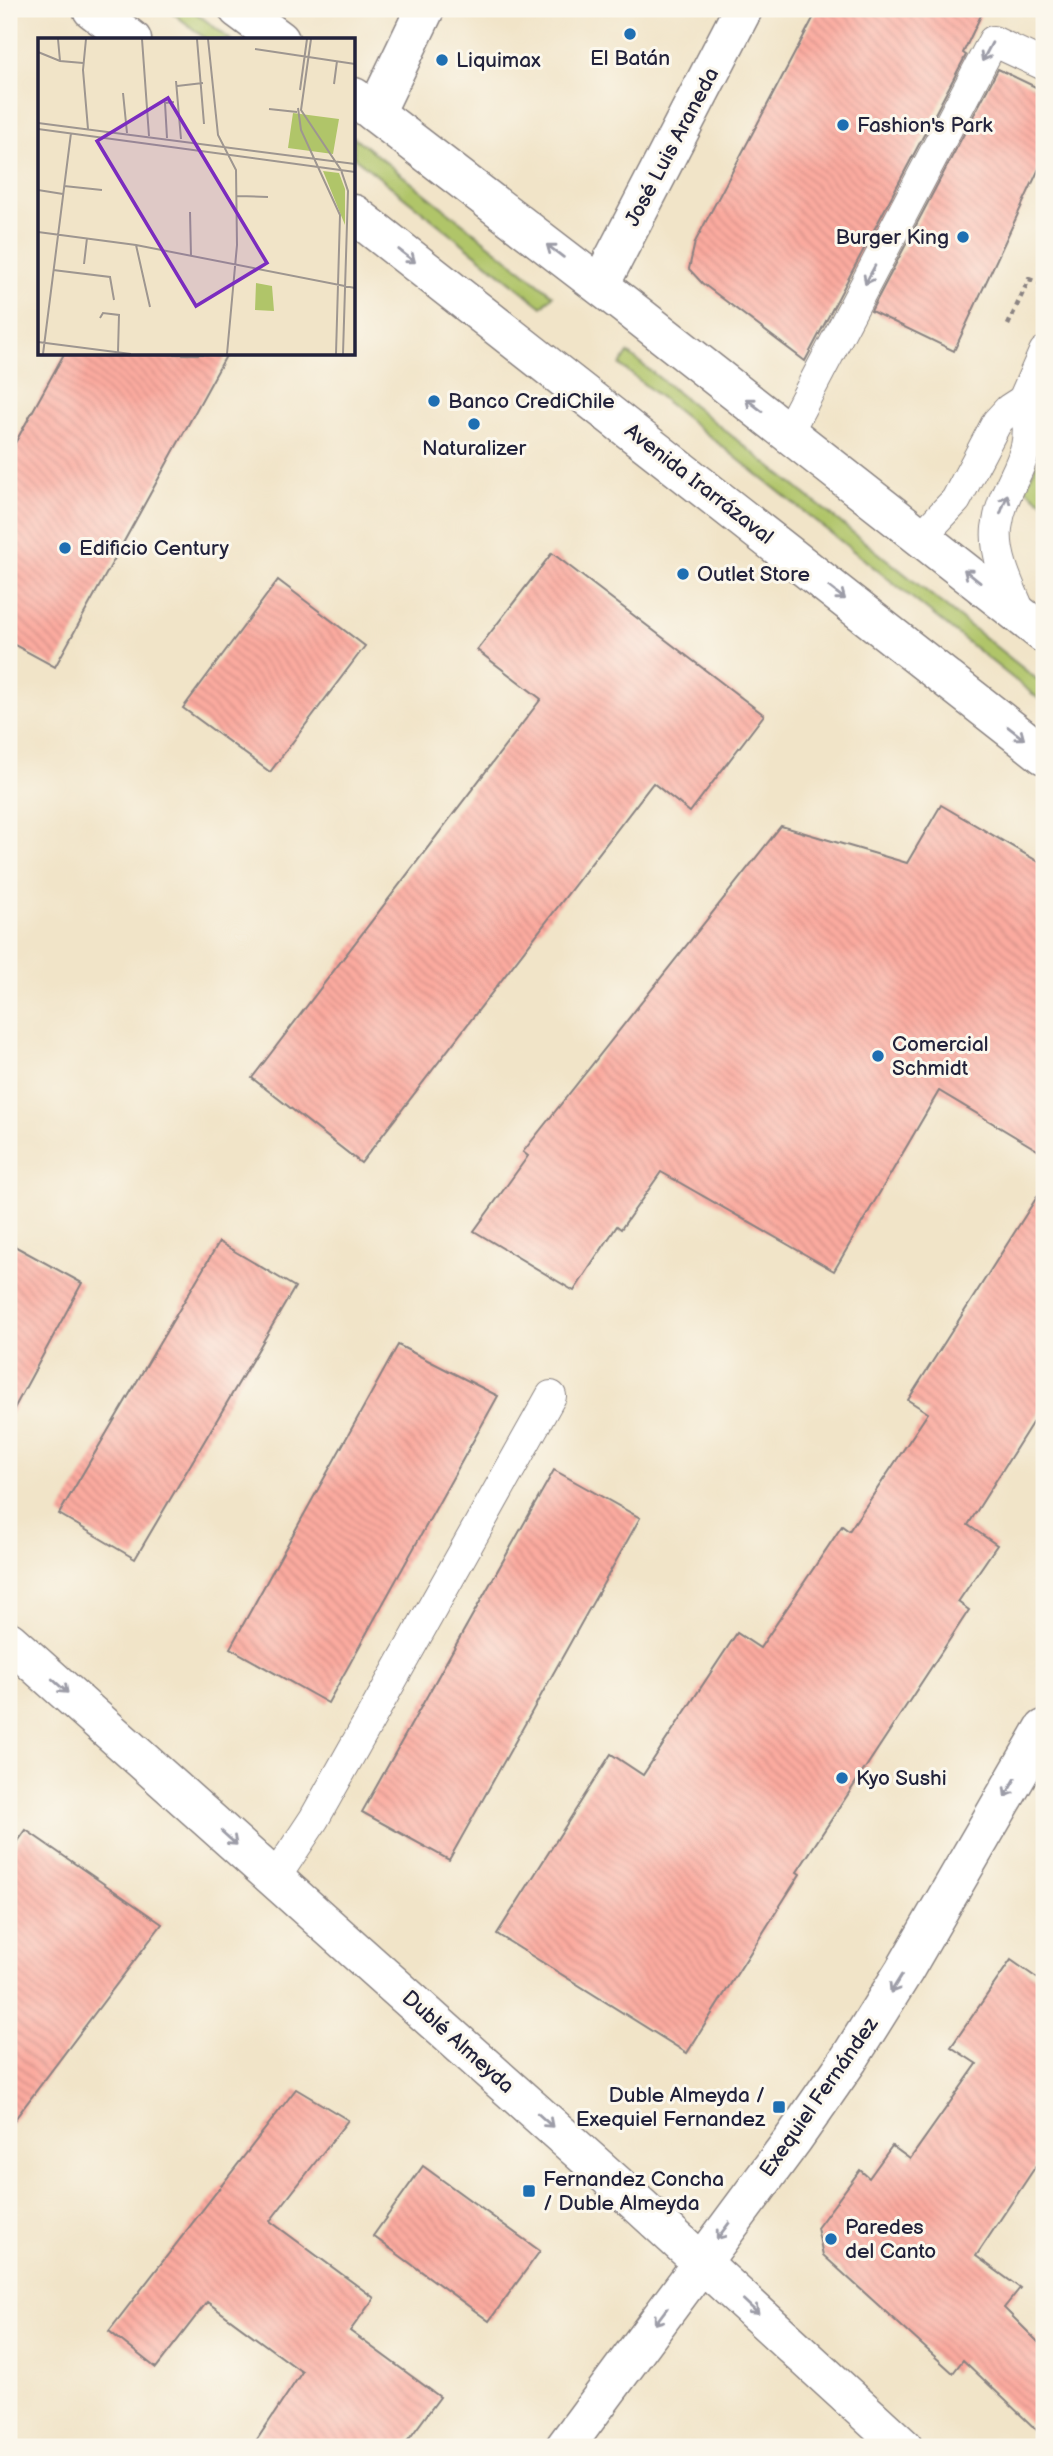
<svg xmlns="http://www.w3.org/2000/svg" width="1053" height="2456" font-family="'Balsamiq Sans',sans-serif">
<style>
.green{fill:#b0c569;stroke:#697452;stroke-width:2}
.building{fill:url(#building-back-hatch)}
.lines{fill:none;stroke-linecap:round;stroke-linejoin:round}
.service-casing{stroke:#8a8382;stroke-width:32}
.minor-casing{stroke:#8a8382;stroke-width:41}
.tertiary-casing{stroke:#8a8382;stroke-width:41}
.secondary-casing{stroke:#8a8382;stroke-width:41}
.primary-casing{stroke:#8a8382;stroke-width:41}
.path{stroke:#8a8382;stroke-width:4.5;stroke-dasharray:5 5;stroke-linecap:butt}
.service{stroke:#fff;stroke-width:30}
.minor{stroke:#fff;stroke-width:38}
.tertiary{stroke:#fff;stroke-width:38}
.secondary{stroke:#fff;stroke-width:38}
.primary{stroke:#fff;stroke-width:38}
.oneway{stroke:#9c9ca7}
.poi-dot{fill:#1f6fb2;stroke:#fbf7ec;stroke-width:2.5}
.labels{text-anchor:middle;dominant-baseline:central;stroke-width:6;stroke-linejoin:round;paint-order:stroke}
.poi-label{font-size:21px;fill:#22223b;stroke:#fbf7ec;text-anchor:start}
.street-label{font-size:21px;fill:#22223b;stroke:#fbf7ec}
.inset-road{fill:none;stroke:#9e9690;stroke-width:2}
.view{fill:#7b2cbf;fill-opacity:0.15;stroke:#7b2cbf;stroke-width:3.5}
.inset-edge{fill:none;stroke:#22223b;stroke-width:3.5}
</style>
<defs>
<pattern id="building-back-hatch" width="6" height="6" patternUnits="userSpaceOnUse" patternTransform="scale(1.75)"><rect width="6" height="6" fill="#fbaa9f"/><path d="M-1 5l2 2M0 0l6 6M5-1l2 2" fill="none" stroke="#d7928a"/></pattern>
</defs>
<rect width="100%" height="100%" fill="#fbf7ec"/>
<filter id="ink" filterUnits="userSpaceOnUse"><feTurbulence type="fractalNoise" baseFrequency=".0143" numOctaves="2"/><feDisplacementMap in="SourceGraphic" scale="14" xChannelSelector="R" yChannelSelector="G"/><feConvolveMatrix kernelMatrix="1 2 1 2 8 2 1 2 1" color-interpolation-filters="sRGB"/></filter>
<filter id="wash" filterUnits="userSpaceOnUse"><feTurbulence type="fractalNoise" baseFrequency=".00686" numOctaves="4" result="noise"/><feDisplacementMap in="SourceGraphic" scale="28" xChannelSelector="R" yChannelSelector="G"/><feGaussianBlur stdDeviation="1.57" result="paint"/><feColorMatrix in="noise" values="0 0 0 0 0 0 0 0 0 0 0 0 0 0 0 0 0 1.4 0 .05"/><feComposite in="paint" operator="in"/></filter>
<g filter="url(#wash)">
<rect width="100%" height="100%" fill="#f1e4c8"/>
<path class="green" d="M 168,9 L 191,9 L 231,40 L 207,40 Z
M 354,137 L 553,295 L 542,307 L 354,157 Z
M 628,353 L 1044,685 L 1044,703 L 620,365 Z
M 1044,448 L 1044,503 L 1025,488 Z"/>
<g id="blocks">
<path class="building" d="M 818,9 L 984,9 L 963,53 L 966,55 L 805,361 L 702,283 L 689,269 L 695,242 Z
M 998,69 L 1044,91 L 1044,158 L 954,351 L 871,311 Z
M 64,354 L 227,354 L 55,667 L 9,642 L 9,454 Z
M 552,553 L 764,715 L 690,812 L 653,783 L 361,1163 L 252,1078 L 541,699 L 477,650 Z
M 278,580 L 365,646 L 270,772 L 183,708 Z
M 941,805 L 1044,865 L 1044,1154 L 939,1091 L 834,1271 L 661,1172 L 621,1229 L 617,1226 L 574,1291 L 474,1231 L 528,1156 L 523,1152 L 781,826 L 907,863 Z
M 1044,1186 L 1044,1404 L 968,1525 L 997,1545 L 958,1602 L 969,1610 L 797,1872 L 800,1874 L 687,2053 L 497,1934 L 611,1754 L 643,1775 L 737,1633 L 760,1648 L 842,1526 L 849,1531 L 928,1413 L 908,1400 Z
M 219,1242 L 295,1287 L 135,1559 L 59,1514 Z
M 9,1243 L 82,1283 L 9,1418 Z
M 398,1345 L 498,1396 L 328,1703 L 230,1648 Z
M 554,1470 L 640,1518 L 449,1860 L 362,1812 Z
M 26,1830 L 162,1924 L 9,2127 L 9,1854 Z
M 1011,1960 L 1044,1983 L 1044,2154 L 976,2256 L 1020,2288 L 1004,2308 L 1044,2348 L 1044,2437 L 963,2360 L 953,2373 L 823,2255 L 817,2228 L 860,2170 L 869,2178 L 892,2146 L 910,2159 L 977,2064 L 951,2047 Z
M 296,2089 L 348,2120 L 270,2221 L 374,2298 L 350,2331 L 440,2397 L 403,2447 L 252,2447 L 302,2372 L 207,2302 L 156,2368 L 109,2331 Z
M 423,2166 L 540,2251 L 489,2321 L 373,2236 Z"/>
</g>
</g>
<g filter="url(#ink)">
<use href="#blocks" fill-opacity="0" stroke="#8a8382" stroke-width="2"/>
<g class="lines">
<g class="service-casing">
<path id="service" d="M 788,432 L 993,41 L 1044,65
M 922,536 L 956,500 L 997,422 L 1009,409 L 1023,400 L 1044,352
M 1022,616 C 1011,590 994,558 997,528 C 1003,477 1041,459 1023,400
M 275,1878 L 314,1819 L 551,1396"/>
</g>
<g class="minor-casing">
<path id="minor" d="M 375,113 L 425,9
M 600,285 L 743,9"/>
</g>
<g class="tertiary-casing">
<path id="tertiary" d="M 565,2447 L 794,2138 L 849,2059 L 904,1971 L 1044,1729"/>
</g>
<g class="secondary-casing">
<path id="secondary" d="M 9,1641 L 615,2183 L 903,2447"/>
</g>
<g class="primary-casing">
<path id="primary" d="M 92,9 L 132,40
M 238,9 L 280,40
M 354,97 L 625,305 L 1044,634
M 354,214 L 1044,755"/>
</g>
<path class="path" d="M 1008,325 L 1029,279 L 1044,285"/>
<use href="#service" class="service"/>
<use href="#minor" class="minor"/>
<use href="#tertiary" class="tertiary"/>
<use href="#secondary" class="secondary"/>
<use href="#primary" class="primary"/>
</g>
<defs><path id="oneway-shaft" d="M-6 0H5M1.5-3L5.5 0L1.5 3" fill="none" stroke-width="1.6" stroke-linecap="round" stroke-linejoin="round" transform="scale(1.75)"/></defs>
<g class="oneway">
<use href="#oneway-shaft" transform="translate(987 52) rotate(118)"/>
<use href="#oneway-shaft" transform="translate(555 251) rotate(-143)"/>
<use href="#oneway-shaft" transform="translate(407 256) rotate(38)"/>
<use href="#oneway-shaft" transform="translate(870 275) rotate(118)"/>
<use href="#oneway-shaft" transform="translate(754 405) rotate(-142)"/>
<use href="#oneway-shaft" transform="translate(1004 504) rotate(-70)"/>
<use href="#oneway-shaft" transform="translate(972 576) rotate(-141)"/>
<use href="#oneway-shaft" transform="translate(837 593) rotate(38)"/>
<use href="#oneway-shaft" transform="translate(1016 733) rotate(38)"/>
<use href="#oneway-shaft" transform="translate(60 1686) rotate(42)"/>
<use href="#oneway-shaft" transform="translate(1010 1788) rotate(120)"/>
<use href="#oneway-shaft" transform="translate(229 1838) rotate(42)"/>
<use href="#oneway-shaft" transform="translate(896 1984) rotate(122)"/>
<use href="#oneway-shaft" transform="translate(545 2120) rotate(42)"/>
<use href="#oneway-shaft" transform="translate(723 2231) rotate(127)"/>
<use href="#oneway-shaft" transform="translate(751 2307) rotate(43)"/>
<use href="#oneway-shaft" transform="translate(661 2316) rotate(127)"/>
</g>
</g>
<g class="poi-dot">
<circle cx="630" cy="34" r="7"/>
<circle cx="442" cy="60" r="7"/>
<circle cx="843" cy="125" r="7"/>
<circle cx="963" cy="237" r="7"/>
<circle cx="434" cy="401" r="7"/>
<circle cx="474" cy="424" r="7"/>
<circle cx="65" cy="548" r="7"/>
<circle cx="683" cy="574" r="7"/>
<circle cx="878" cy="1056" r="7"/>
<circle cx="842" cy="1778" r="7"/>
<rect x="772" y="2100" width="14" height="14" rx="3.5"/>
<rect x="522" y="2184" width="14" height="14" rx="3.5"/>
<circle cx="831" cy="2239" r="7"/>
</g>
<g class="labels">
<g class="poi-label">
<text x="630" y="58" text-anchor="middle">El Batán</text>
<text x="456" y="60">Liquimax</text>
<text x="857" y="125">Fashion's Park</text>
<text x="949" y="237" text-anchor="end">Burger King</text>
<text x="448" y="401">Banco CrediChile</text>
<text x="474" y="448" text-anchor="middle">Naturalizer</text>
<text x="79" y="548">Edificio Century</text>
<text x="697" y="574">Outlet Store</text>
<text x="892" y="1044">Comercial<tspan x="892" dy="24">Schmidt</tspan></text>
<text x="856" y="1778">Kyo Sushi</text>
<text x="765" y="2095" text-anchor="end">Duble Almeyda /<tspan x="765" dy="24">Exequiel Fernandez</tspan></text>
<text x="543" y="2179">Fernandez Concha<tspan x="543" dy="24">/ Duble Almeyda</tspan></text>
<text x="845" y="2227">Paredes<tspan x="845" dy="24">del Canto</tspan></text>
</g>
<g class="street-label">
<text transform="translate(672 147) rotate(-62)">José Luis Araneda</text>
<text transform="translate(699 484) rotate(38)">Avenida Irarrázaval</text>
<text transform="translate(458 2042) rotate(42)">Dublé Almeyda</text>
<text transform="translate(819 2097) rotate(-55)">Exequiel Fernández</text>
</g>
</g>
<g transform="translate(38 38)">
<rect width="317" height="317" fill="#f1e4c8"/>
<path d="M 255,75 L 301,81 L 295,116 L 250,110 ZM 285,133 L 301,135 L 307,151 L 307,187 ZM 218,245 L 234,248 L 236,273 L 217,272 Z" fill="#b0c569"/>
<path class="inset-road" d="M 20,1 L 22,23M 48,1 L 45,32 L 50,91M 104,1 L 111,98M 159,1 L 166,86M 170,1 L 180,97 L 198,132 L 199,207 L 189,316M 273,1 L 263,72 L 303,132 L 310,153 L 305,316M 217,11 L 317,26M 0,14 L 22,23 L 45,25M 138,43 L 143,101M 296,46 L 299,23M 139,48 L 165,45M 262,52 L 269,1M 85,55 L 89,95M 260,70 L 263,92 L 302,177 L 298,316M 231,71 L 259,74M 0,85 L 317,126M 0,91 L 317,134M 129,100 L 127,65 L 136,64M 26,148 L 64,152M 0,152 L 25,156M 199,158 L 230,159M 152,174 L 153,218M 0,194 L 98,207 L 317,250M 98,207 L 112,269M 46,226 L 49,200M 15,232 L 72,239 L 76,262M 62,280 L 65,275 L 81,277 L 80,314M 0,304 L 93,316M 5,316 L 33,95"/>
<path class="view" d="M 130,60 L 229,225 L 158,268 L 59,103 Z"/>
<rect width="317" height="317" class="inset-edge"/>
</g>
<rect width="1053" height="2456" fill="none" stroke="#fbf7ec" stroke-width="35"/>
</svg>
